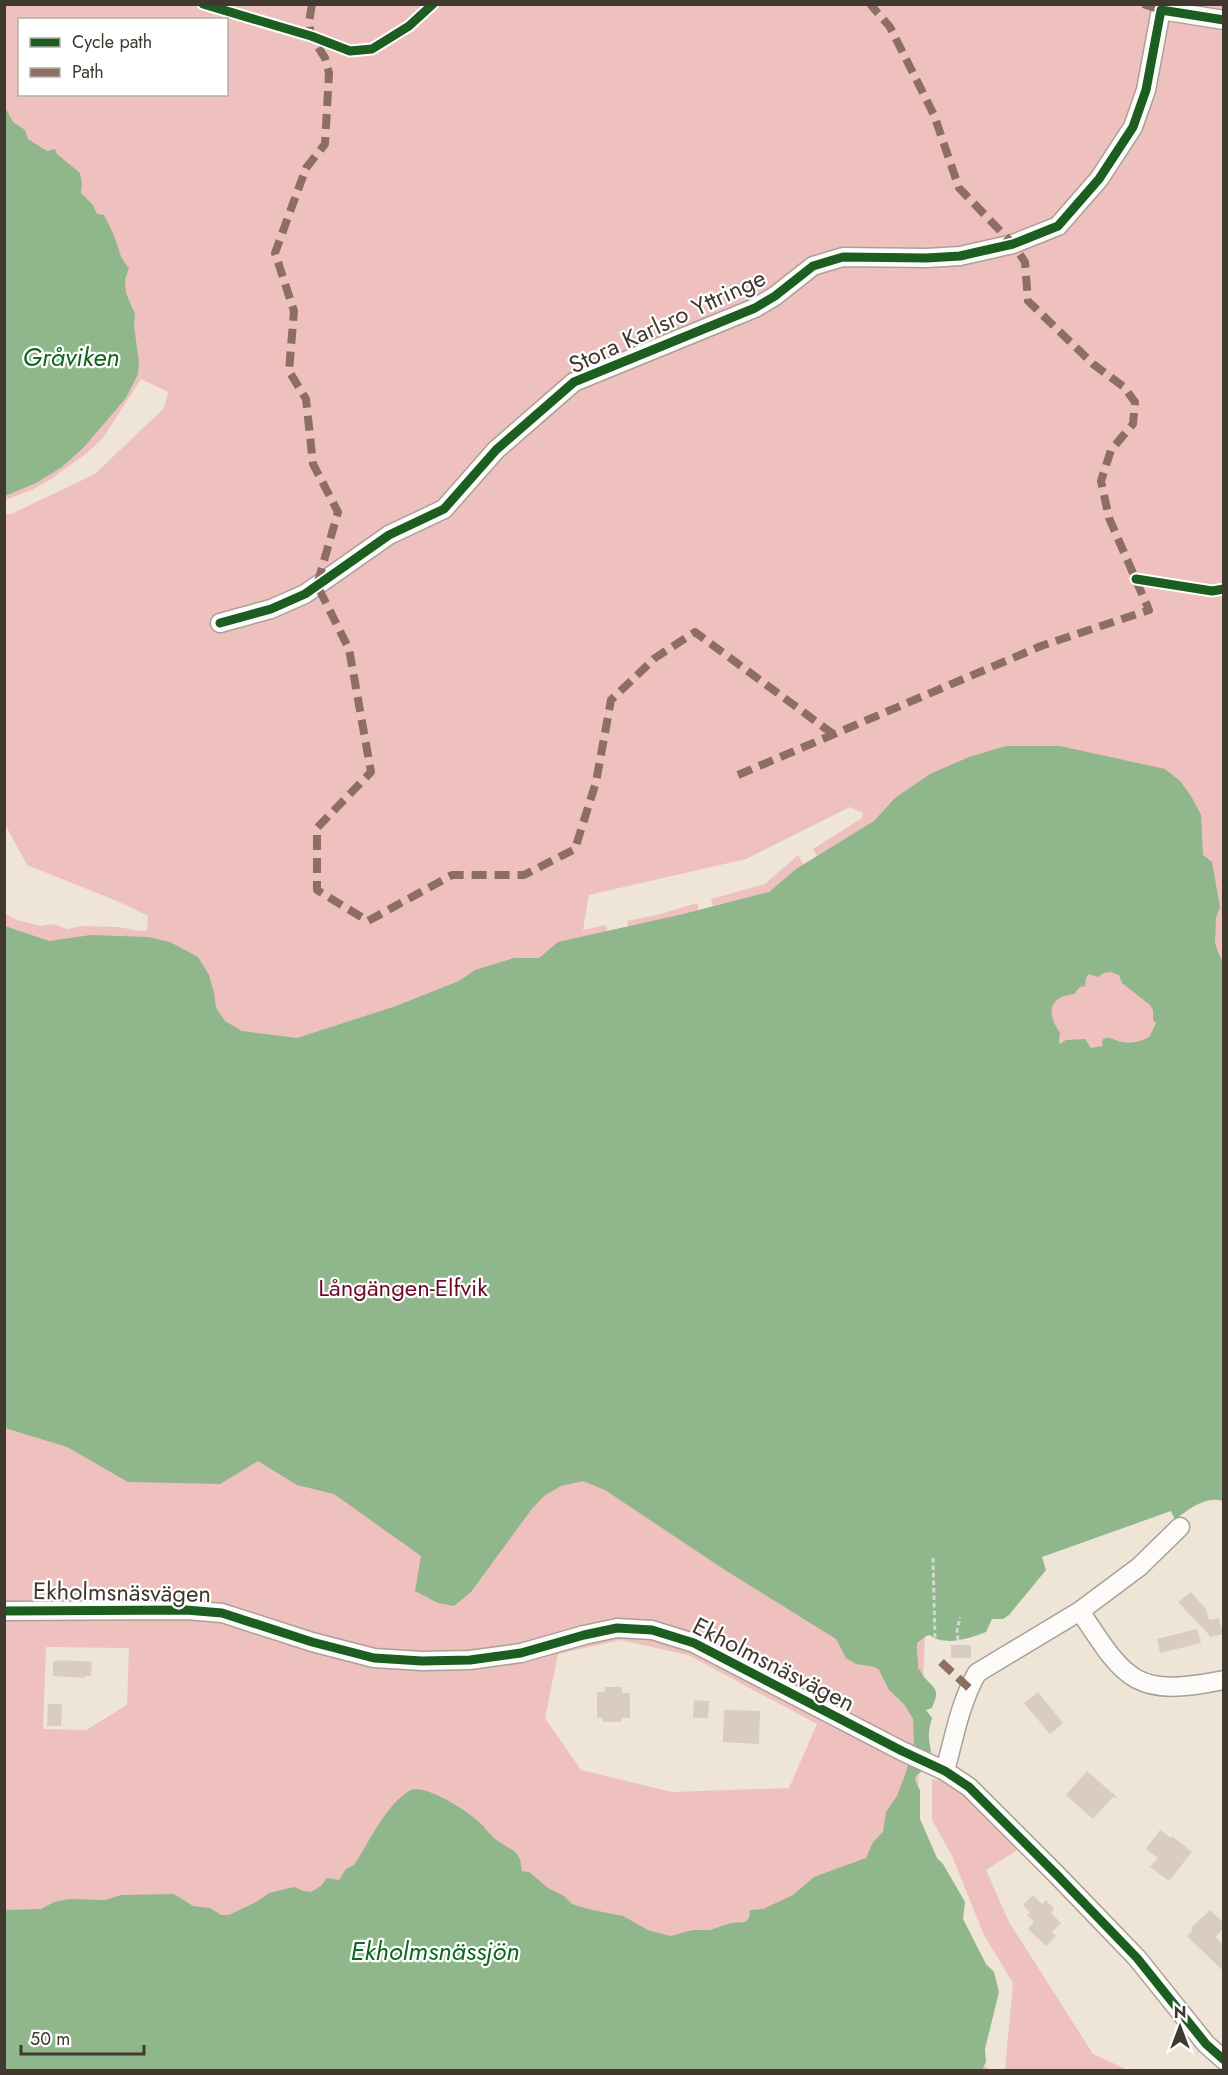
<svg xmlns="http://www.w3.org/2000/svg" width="1228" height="2075" font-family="Jost,sans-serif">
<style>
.green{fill:#eec1bf;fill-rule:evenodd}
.water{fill:#90b68b;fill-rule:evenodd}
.building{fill:#d9ccc1}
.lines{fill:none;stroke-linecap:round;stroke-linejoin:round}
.minor-casing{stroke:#a8a197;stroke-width:21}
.path{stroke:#d7d5d1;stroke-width:3;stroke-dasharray:4.5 3;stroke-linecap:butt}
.minor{stroke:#fcfbf9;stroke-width:18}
.quiet{stroke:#8d6e63;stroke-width:8;stroke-dasharray:15 8;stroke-linecap:butt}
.cycleway-casing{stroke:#fff;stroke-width:13}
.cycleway{stroke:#1b5e20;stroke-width:9}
.labels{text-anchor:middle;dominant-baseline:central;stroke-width:4.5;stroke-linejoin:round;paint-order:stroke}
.street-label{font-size:24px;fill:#403930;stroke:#fff}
.park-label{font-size:24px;fill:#6f0a28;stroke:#fff}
.water-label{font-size:26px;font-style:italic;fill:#0f6820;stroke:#fff}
</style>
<rect width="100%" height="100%" fill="#eee5d7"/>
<path class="green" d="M 5,5 L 1223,5 L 1223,1408 L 930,1524 L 908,2015 L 991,2070 L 5,2070 L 4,913 L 17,920 L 41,926 L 54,924 L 67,929 L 82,926 L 118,927 L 140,931 L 147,930 L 148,916 L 117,901 L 27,865 L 5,824 L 4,514 L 11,514 L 95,474 L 164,408 L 168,392 L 141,379 L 103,438 L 87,453 L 51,479 L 32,490 L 5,500 ZM 20,20 L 226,20 L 226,94 L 20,94 ZM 850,807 L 863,813 L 862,818 L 813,849 L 823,866 L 809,873 L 798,855 L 765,884 L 711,899 L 716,917 L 701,922 L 697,903 L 657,915 L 627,921 L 631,939 L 611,944 L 606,925 L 583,930 L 589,895 L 746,859 ZM 620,1640 L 688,1655 L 817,1724 L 789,1788 L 672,1792 L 581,1770 L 545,1718 L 558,1654 ZM 46,1647 L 129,1648 L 127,1705 L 86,1730 L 43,1729 Z
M 932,1779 L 939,1780 L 954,1787 L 1020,1848 L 986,1870 L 1009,1922 L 1093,2054 L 1128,2070 L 1005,2070 L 1013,1983 L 984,1935 L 952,1856 L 932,1820 Z"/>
<path class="water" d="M 5,107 L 13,122 L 25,130 L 28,139 L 47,151 L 55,149 L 57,154 L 80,173 L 82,184 L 81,193 L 93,205 L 97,214 L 104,215 C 108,223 113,232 116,241 C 121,255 119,256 129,268 L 125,280 L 126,293 L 135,314 L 134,326 L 139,362 L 138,374 L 126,398 L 84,447 L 62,467 L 36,483 L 5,496 Z
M 1006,746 L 1060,746 L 1165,769 L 1180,781 L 1191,796 L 1201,815 L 1203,855 L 1212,862 L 1220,907 L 1216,918 L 1215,943 L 1219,955 L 1223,962 L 1223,1501 C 1206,1495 1187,1510 1175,1520 L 1171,1511 L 1042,1557 L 1046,1570 L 1009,1615 L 1003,1619 L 992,1619 L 986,1632 C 970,1638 945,1647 930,1635 L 926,1636 L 917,1643 C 916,1653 919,1660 918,1668 C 921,1671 922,1674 924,1677 C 936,1690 940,1689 932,1708 L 926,1710 L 932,1718 C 928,1733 928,1737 931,1751 L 922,1771 L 916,1776 L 915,1780 L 920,1790 L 920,1819 L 937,1858 L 943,1864 L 965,1902 L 963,1919 L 986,1964 L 994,1972 L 999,1992 L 985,2049 L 986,2062 L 982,2070 L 5,2070 L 4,1910 L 41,1909 L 54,1902 L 69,1899 L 105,1900 L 121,1895 L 174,1894 L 193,1906 L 210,1908 L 221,1915 L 229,1915 L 258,1901 L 269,1893 L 294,1887 L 304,1891 L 311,1892 L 321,1886 L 327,1878 L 339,1880 L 346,1869 L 354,1865 C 370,1841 385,1806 409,1791 C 424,1782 466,1811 478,1821 C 484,1826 488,1833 494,1838 C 501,1844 511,1848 516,1853 C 521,1858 521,1865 522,1871 L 529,1872 L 548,1888 L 564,1896 L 572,1904 L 588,1909 L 623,1916 L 648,1930 L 670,1936 L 693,1930 L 710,1930 L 731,1923 L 745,1922 L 749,1918 L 750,1910 L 763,1909 L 793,1895 L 814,1877 L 866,1858 L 873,1842 L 883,1832 L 886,1812 L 897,1796 L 906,1772 L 914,1742 L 913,1719 L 904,1704 L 889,1690 L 879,1670 L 875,1667 L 856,1664 L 846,1658 L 836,1639 L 725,1570 L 605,1490 L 583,1481 L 561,1486 L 544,1496 L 531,1510 L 471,1592 L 454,1606 L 438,1603 L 415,1591 L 421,1556 L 334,1494 L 297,1485 L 258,1461 L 220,1484 L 128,1482 L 67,1447 L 5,1428 L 5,926 L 49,941 L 91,935 L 148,937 L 170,942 L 198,957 L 209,975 L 214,993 L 216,1008 L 225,1021 L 242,1031 L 297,1038 L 396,1006 L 459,981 L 475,970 L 514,958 L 539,958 L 558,942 L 683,914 L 769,892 L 796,869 L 874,821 L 895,798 L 930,774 L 969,757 ZM 1110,972 L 1119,975 L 1122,983 L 1150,1005 L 1153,1010 L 1153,1020 L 1156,1023 L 1150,1036 C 1144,1041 1131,1044 1122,1042 C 1114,1041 1112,1036 1103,1039 L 1102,1042 L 1103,1046 L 1091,1048 L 1085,1039 L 1066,1040 L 1060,1044 L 1059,1042 L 1060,1033 C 1047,1014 1047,997 1074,994 L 1080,987 L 1085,986 L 1086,978 L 1089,974 L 1098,977 L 1104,973 Z"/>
<path class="building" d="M 1191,1592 L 1206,1609 L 1209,1620 L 1219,1618 L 1223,1634 L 1212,1636 L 1212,1638 L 1178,1602 Z
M 1197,1629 L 1201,1643 L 1160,1653 L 1157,1639 Z
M 951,1645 L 971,1645 L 971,1658 L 951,1658 Z
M 63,1660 L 92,1662 L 91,1676 L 85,1676 L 85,1678 L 53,1676 L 53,1661 Z
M 605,1687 L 622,1687 L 622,1693 L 630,1693 L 630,1718 L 621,1718 L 621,1722 L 603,1722 L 603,1718 L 597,1718 L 597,1692 L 605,1692 Z
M 1038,1692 L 1063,1723 L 1050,1734 L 1024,1703 Z
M 694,1700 L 709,1701 L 708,1718 L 693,1718 Z
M 48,1704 L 62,1704 L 61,1726 L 47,1726 Z
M 724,1710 L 760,1711 L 759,1744 L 723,1742 Z
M 1087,1771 L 1118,1798 L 1113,1797 L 1093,1819 L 1066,1795 Z
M 1160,1830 L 1171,1838 L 1172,1836 L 1192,1852 L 1169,1881 L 1150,1867 L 1158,1858 L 1146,1849 Z
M 1033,1895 L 1042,1904 L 1046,1900 L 1054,1909 L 1051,1913 L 1061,1923 L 1052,1932 L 1056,1936 L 1046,1946 L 1028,1929 L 1034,1922 L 1027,1915 L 1030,1912 L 1023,1905 Z
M 1210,1910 L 1224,1923 L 1224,1928 L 1215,1937 L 1224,1945 L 1224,1972 L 1187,1936 L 1193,1930 L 1191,1928 Z"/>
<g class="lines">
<g class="minor-casing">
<path id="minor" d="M 220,623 L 271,609 L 305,594 L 389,535 L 444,509 L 496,450 L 574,382 L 755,308 L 775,296 L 813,266 L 843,257 L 927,258 L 960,256 L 1013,244 L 1058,226 L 1099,179 L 1133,127 L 1146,90 L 1161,10 L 1224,20
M 4,1611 L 186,1610 L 222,1613 L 312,1642 L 374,1658 L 422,1661 L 470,1660 L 521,1653 L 584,1635 L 617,1628 L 652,1630 L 694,1643 L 902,1751 L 945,1771 L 969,1787 L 1058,1876 L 1137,1958 L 1206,2044 L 1224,2060
M 1080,1611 C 1126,1681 1135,1698 1224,1680
M 945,1771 C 954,1738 960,1703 977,1673 L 1080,1611 L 1139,1567 L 1180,1527"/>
</g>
<path class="path" d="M 933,1558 L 935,1639
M 958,1640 L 957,1630 L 960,1617"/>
<use href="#minor" class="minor"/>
<path class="quiet" d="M 312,4 L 309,22 L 311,36 L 325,58 L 329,73 L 325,144 L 306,168 L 275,253 L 294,311 L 289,371 L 306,399 L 313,464 L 338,512 L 317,585 L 349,649 L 371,772 L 317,828 L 317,890 L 368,921 L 452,875 L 524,875 L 575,849 L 596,782 L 611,700 L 655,658 L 695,632 L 833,734
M 1143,4 L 1161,10
M 738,775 L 1041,646 L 1149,610 L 1109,518 L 1101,481 L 1111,450 L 1133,424 L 1135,402 L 1124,387 L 1093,364 L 1028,301 L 1025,262 L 1013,244 L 959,188 L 934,115 L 890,27 L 870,4
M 941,1662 L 969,1688"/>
<g class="cycleway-casing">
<path id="cycleway" d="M 203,4 L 311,36 L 350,51 L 372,49 L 409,26 L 433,4
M 1136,579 L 1212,591 L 1224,589
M 220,623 L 271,609 L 305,594 L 389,535 L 444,509 L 496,450 L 574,382 L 755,308 L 775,296 L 813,266 L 843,257 L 927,258 L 960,256 L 1013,244 L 1058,226 L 1099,179 L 1133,127 L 1146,90 L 1161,10 L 1224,20
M 4,1611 L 186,1610 L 222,1613 L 312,1642 L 374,1658 L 422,1661 L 470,1660 L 521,1653 L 584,1635 L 617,1628 L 652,1630 L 694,1643 L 902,1751 L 945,1771 L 969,1787 L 1058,1876 L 1137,1958 L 1206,2044 L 1224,2060"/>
</g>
<use href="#cycleway" class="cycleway"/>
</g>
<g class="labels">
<g class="street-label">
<text transform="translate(667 321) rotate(-25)">Stora Karlsro Yttringe</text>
<text transform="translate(122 1592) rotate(1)">Ekholmsnäsvägen</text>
<text transform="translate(774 1664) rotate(27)">Ekholmsnäsvägen</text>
</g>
<g class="park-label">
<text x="403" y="1287">Långängen-Elfvik</text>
</g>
<g class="water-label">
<text x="71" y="357">Gråviken</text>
<text x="435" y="1951">Ekholmsnässjön</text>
</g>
</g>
<rect width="1228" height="2075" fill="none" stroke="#403930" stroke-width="12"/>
<rect x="18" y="18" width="210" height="78" fill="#ffffff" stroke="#b3b0ac" stroke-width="1.5"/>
<rect x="30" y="38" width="30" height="9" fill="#1b5e20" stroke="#b3b0ac" stroke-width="1.5"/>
<text x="72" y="48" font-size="18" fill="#403930">Cycle path</text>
<rect x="30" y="68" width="30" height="9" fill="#8d6e63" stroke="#b3b0ac" stroke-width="1.5"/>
<text x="72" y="78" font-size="18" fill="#403930">Path</text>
<g transform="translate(1180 2027)" stroke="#ffffff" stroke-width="4.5" paint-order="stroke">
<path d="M0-4.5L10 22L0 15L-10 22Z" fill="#403930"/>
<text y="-9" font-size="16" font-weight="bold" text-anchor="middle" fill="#403930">N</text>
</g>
<path d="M21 2045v9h123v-9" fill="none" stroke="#403930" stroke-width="3"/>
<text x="30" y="2045" font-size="18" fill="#403930" stroke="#ffffff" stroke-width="4.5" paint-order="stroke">50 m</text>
</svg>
